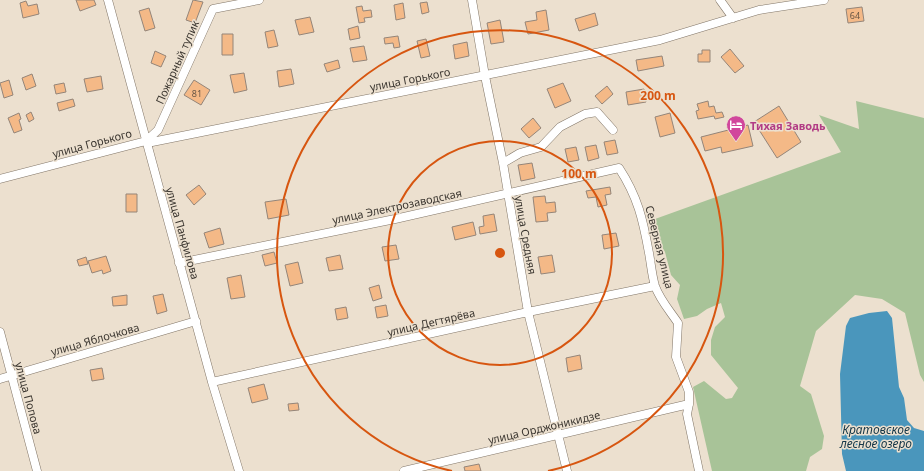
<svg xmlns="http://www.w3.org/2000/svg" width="924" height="471" font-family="'Noto Sans',sans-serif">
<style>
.green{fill:#a8c398}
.water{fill:#4a96bc}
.building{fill:#f4b987;stroke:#948579}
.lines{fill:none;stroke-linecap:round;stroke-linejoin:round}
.street-casing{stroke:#827668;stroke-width:9}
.street{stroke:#fff;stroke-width:8}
.ring{fill:none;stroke:#d75610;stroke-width:2}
.labels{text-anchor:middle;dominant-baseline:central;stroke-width:3;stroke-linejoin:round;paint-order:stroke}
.number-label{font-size:9px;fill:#695746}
.street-label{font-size:11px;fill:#3b3630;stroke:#ece0cf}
.hotel-label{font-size:11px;font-weight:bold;fill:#b23c85;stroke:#ece0cf;text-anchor:start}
.water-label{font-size:12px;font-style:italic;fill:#143647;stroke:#ece0cf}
.centre{fill:#d75610;stroke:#ece0cf;stroke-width:2}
.ring-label{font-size:12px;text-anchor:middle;font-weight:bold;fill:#d75610;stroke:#ece0cf;stroke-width:3;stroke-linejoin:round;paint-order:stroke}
</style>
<rect width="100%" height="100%" fill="#ece0cf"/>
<path class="green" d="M 856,101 L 924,118 L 924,382 L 920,375 L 905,313 L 882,299 L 855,295 L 816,331 L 800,386 L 811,394 L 824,436 L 822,449 L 810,457 L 806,471 L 712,471 L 693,387 L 704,381 L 726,399 L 732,398 L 738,388 L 711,355 L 711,340 L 715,327 L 725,317 L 721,303 L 707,309 L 697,316 L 684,319 L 677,299 L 680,285 L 671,275 L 665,252 L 658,240 L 655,219 L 841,152 L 819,115 L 859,129 Z"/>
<path class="water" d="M 887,311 L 892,318 L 899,387 L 904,398 L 907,420 L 914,428 L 924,431 L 924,471 L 846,471 L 842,454 L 840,374 L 846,326 L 850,318 L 869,313 Z"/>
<path class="building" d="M 76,0 L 94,0 L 96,5 L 80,11 Z
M 193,0 L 203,2 L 195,23 L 186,20 Z
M 26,1 L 28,6 L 37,4 L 39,14 L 23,18 L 20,3 Z
M 427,2 L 429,12 L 422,14 L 420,3 Z
M 403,3 L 405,18 L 396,20 L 394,5 Z
M 362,6 L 363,11 L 371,10 L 372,17 L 364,18 L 365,22 L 359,23 L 356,7 Z
M 862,7 L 864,21 L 848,23 L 846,9 Z
M 149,8 L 155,28 L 145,31 L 139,11 Z
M 546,10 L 549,30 L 528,34 L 525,22 L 537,20 L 536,12 Z
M 595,13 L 598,25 L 579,31 L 575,19 Z
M 310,17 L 314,32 L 299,35 L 295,20 Z
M 500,20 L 504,42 L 491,44 L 487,23 Z
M 358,26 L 360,38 L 350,40 L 348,29 Z
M 274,30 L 278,46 L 268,48 L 265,32 Z
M 222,34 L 233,34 L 233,55 L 222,55 Z
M 398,36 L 400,47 L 394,48 L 393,43 L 385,44 L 384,38 Z
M 426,39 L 430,56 L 421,58 L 417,41 Z
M 467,42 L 469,56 L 455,59 L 453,45 Z
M 364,46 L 367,60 L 353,62 L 350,48 Z
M 730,49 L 744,66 L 735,73 L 721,57 Z
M 702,50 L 710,50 L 710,62 L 698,62 L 698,54 L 702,54 Z
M 155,51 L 166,56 L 161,67 L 151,63 Z
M 662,56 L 664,66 L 638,71 L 636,60 Z
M 338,60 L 340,68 L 327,72 L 324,64 Z
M 291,69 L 294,84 L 279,87 L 277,71 Z
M 244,73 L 247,90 L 234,93 L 230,75 Z
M 32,74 L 36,86 L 26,90 L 22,78 Z
M 101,76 L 103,89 L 87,92 L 84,79 Z
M 9,80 L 13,95 L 4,98 L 0,83 Z
M 194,80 L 210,90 L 201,105 L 184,95 Z
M 64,83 L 66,92 L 56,94 L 54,85 Z
M 563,83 L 571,101 L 555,108 L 547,89 Z
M 607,86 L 613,94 L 602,104 L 595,96 Z
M 644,89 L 646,102 L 628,105 L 626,92 Z
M 73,99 L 75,106 L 59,111 L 57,103 Z
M 708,101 L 709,107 L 714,106 L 716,113 L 722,112 L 724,117 L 715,119 L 714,116 L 698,119 L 696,111 L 699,110 L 697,104 Z
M 779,106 L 801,142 L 777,158 L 754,122 Z
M 31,112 L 34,119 L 29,122 L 26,115 Z
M 19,113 L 21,119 L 19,120 L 22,130 L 14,133 L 8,118 Z
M 670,113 L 675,133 L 660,137 L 655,117 Z
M 533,118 L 541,128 L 529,138 L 521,129 Z
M 748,125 L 753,146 L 722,153 L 721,147 L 705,151 L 701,137 Z
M 615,140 L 618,153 L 607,155 L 604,142 Z
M 596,145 L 599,158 L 588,161 L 585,147 Z
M 576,147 L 579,160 L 568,162 L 565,149 Z
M 532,163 L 535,178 L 521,181 L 518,165 Z
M 199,185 L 206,194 L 194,205 L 186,195 Z
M 610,187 L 611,194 L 605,195 L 607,205 L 598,207 L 596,197 L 588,198 L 586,191 Z
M 126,194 L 137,194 L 137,212 L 126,212 Z
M 545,196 L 546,203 L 555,202 L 556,212 L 547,213 L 548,221 L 536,222 L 533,197 Z
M 286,199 L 289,215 L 268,219 L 265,202 Z
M 494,214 L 497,231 L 480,234 L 479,227 L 484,226 L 483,216 Z
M 473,222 L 476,235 L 455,240 L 452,227 Z
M 220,228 L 224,244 L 209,248 L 204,233 Z
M 616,233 L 619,246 L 604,249 L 602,235 Z
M 396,245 L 399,259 L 385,261 L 382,247 Z
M 274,252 L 277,263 L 265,266 L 262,255 Z
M 340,255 L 343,269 L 329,271 L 326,258 Z
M 552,255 L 555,272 L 541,274 L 538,257 Z
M 106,256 L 111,271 L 103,274 L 102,270 L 92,273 L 88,261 Z
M 86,257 L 88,264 L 79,266 L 77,260 Z
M 298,262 L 303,283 L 290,286 L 285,265 Z
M 241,275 L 245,297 L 231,299 L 227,278 Z
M 379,285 L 382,298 L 373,301 L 369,288 Z
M 163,294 L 167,311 L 157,314 L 153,296 Z
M 127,295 L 127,305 L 113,306 L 112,297 Z
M 386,305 L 388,316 L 377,318 L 375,307 Z
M 346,307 L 348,318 L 337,320 L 335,309 Z
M 580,355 L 582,369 L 568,372 L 566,358 Z
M 102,368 L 104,379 L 92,381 L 90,370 Z
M 264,384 L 268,399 L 252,403 L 248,388 Z
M 298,403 L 299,410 L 289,411 L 288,404 Z
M 479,464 L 481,471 L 465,471 L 464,467 Z"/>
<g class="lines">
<g class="street-casing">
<path id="street" d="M 108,0 L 212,382 L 239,471
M 472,0 L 485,76 L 503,163 L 528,312 L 567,471
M 720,0 L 733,18
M 146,141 L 158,130 L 213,9 L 259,0
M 503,163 L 520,153 L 541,147 L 560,127 L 585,114 L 597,112 L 613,130
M 0,179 L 146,141 L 152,142 L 660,40 L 759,10 L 824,0
M 179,263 L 395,219 L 619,168 C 638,197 643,220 649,253 C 651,264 652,276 655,286 C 660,300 670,311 678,323 L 676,357 L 689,392 L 689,404 L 687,414 L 699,471
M 0,332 L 37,471
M 0,379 L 196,321
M 212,382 L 528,312 L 655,286
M 404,471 L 689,404"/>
</g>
<use href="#street" class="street"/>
</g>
<g class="ring">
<circle cx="500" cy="253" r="112"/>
<path d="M452 471A223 223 0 1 1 548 471"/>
</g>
<defs>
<g id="hotel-pin" transform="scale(1)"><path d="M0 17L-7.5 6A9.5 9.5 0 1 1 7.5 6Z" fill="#d1479c" stroke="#ece0cf"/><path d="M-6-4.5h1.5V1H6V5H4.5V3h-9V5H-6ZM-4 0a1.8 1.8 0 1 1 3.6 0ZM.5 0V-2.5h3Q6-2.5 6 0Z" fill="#fff"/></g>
</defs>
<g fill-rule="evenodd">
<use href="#hotel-pin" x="736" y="125"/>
</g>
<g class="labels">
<g class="number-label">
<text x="855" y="15">64</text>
<text x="197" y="93">81</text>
</g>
<g class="street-label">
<text transform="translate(177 62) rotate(-66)">Пожарный тупик</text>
<text transform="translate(410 79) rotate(-11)">улица Горького</text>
<text transform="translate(92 143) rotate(-15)">улица Горького</text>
<text transform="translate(397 206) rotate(-12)">улица Электрозаводская</text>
<text transform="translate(183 233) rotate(74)">улица Панфилова</text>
<text transform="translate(526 235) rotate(80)">улица Средняя</text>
<text transform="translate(660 247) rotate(76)">Северная улица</text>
<text transform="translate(431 322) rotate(-13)">улица Дегтярёва</text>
<text transform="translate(95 339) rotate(-16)">улица Яблочкова</text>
<text transform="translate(29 398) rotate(75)">улица Попова</text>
<text transform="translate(544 427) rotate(-13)">улица Орджоникидзе</text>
</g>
<g class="hotel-label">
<text x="750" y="125">Тихая Заводь</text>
</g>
<g class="water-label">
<text x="876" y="429">Кратовское<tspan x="876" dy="14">лесное озеро</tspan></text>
</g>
</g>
<circle cx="500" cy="253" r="6" class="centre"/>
<g class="ring-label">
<text x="658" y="100">200 m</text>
<text x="579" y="178">100 m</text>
</g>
</svg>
